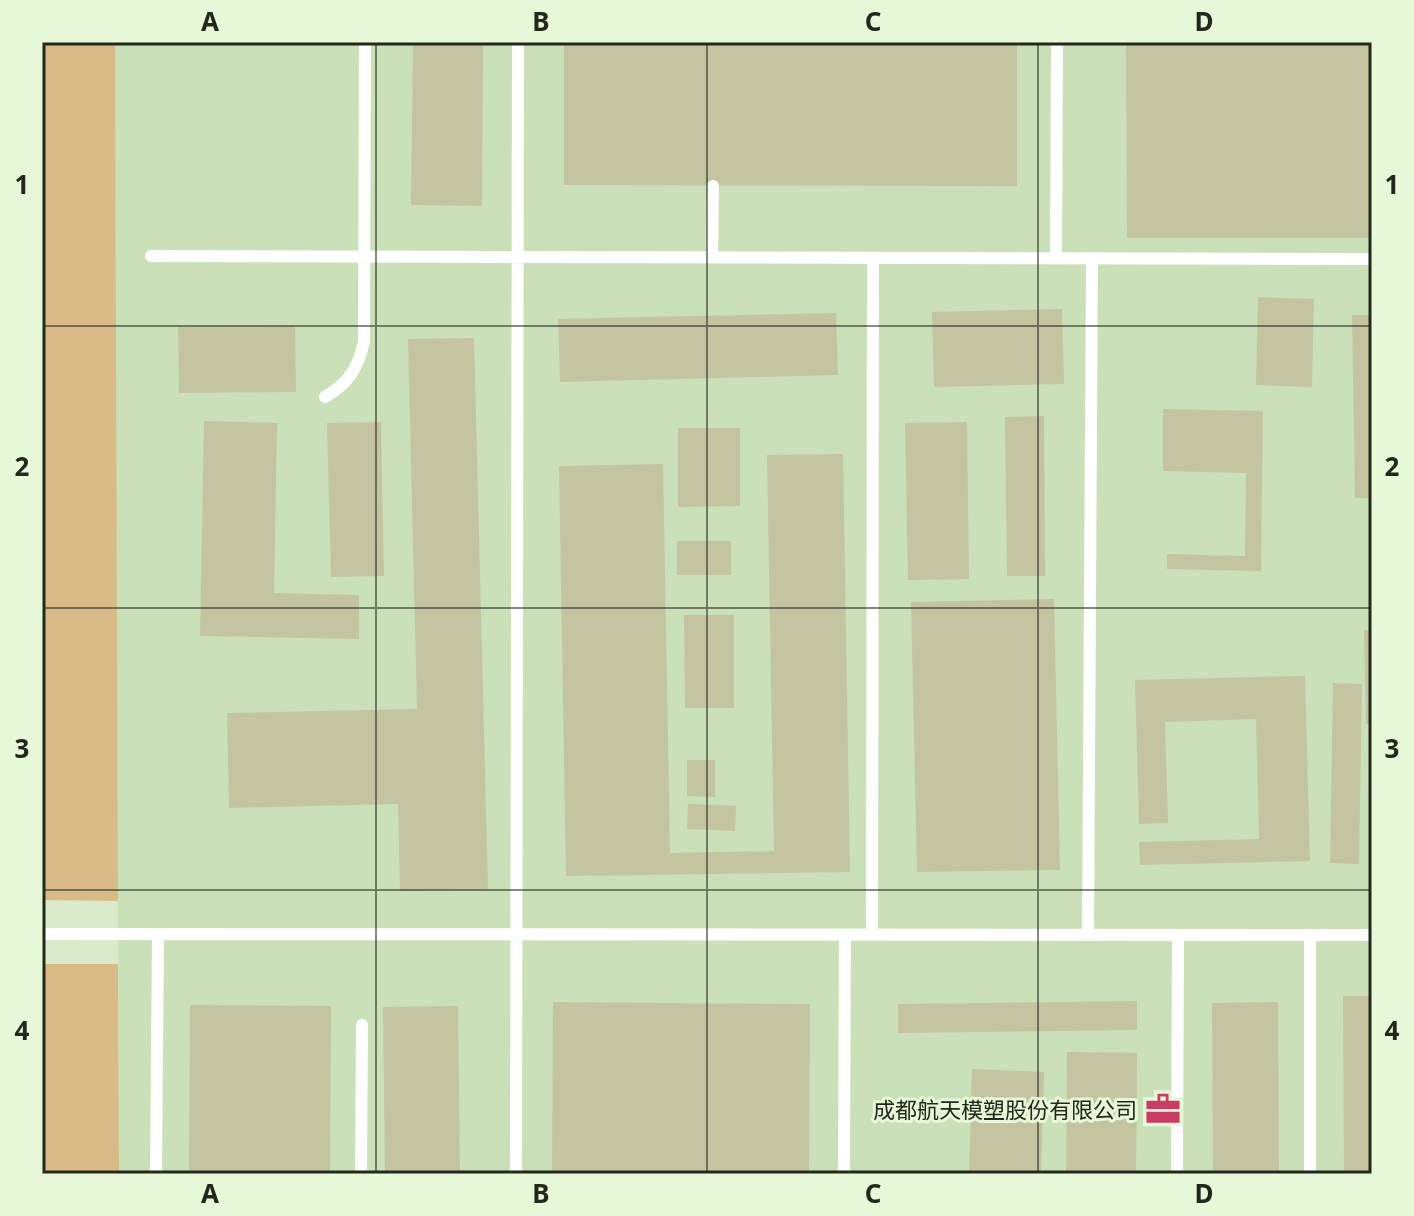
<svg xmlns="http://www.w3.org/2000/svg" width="1414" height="1216" font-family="'Noto Sans','Noto Sans SC',sans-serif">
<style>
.built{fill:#cae0b8}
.green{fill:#d8bb87}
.building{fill:#c5c4a1}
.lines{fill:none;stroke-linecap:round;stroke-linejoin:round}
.lane{stroke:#fff;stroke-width:12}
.grid{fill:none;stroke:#22281c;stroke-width:2;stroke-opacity:0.55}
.labels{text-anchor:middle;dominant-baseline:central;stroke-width:6;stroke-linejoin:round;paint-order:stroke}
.poi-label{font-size:22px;fill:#22281c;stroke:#e6f8d7;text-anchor:end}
.neatline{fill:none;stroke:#22281c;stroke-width:3}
.grid-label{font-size:26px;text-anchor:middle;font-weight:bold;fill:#22281c}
</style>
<rect width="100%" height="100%" fill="#d9ebca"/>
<path class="built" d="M 115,42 L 1372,42 L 1372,1174 L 119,1174 Z"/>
<path class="green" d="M 42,42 L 115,42 L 118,901 L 42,900 Z
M 42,964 L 118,964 L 119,1174 L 42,1174 Z"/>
<path class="building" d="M 413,42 L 483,42 L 482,206 L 411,205 Z
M 564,42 L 1017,42 L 1017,186 L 564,185 Z
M 1126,42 L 1371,42 L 1372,238 L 1127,238 Z
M 1258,297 L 1314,299 L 1312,387 L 1256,385 Z
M 1062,309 L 1064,384 L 934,387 L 932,312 Z
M 836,313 L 838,375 L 560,382 L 558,319 Z
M 1352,315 L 1372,315 L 1372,498 L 1355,498 Z
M 295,326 L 296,392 L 179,393 L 178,327 Z
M 474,338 L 488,889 L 400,891 L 398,804 L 229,808 L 227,713 L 417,709 L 408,339 Z
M 1163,409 L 1263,411 L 1261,571 L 1167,569 L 1167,554 L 1245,556 L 1246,473 L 1163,471 Z
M 1044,416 L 1045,576 L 1007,576 L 1005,417 Z
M 204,421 L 277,423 L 274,593 L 359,595 L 359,639 L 200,636 Z
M 381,422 L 384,576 L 331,577 L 327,423 Z
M 967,422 L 969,579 L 908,580 L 905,423 Z
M 678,428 L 740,428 L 740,506 L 678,507 Z
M 843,454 L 850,872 L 566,876 L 559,466 L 663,464 L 670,853 L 774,851 L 767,455 Z
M 677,541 L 731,541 L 731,575 L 677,575 Z
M 1054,599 L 1060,870 L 917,872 L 911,602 Z
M 684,615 L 734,615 L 734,708 L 685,708 Z
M 1364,630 L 1372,630 L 1372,724 L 1366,724 Z
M 1305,676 L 1310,861 L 1140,865 L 1139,842 L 1259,839 L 1256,719 L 1165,722 L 1168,823 L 1139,824 L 1135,680 Z
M 1333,683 L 1362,684 L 1359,864 L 1330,863 Z
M 687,760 L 715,760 L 715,797 L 687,796 Z
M 688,804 L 736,806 L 735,831 L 687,829 Z
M 1343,996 L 1372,996 L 1372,1174 L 1344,1174 Z
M 1137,1001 L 1137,1030 L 898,1033 L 898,1004 Z
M 553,1002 L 810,1004 L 809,1174 L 552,1174 Z
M 1278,1002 L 1279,1174 L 1213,1174 L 1212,1003 Z
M 190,1005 L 331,1006 L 330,1174 L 189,1174 Z
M 458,1006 L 460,1174 L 385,1174 L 383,1007 Z
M 1067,1052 L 1137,1053 L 1136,1174 L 1066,1174 Z
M 972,1069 L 1044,1072 L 1041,1174 L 969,1174 Z"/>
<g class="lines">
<path class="lane" d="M 151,256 L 1372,259
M 712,257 L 713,186
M 1056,258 L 1057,42
M 325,397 C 349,383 358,368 364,342 L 365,42
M 42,934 L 1372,935
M 872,935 L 873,258
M 1088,935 L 1092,258
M 156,1174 L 158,935
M 361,1174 L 362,1025
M 516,1174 L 518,42
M 844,1174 L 845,935
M 1177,1174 L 1178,935
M 1310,1174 L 1310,935"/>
</g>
<path class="grid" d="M 376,42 L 376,1174M 707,42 L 707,1174M 1038,42 L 1038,1174M 42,326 L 1372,326M 42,608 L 1372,608M 42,890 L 1372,890"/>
<defs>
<g id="office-bare" transform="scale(2.76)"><path d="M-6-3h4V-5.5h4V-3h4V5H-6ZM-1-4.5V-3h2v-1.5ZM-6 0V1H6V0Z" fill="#ca3c63" stroke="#e6f8d7" stroke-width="2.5" paint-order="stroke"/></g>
</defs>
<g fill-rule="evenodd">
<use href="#office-bare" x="1163" y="1109"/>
</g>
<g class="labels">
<g class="poi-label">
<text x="1137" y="1109">成都航天模塑股份有限公司</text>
</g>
</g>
<rect width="1414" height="1216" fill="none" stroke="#e6f8d7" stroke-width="88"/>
<rect x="44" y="44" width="1326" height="1128" class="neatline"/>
<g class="grid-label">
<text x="210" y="31">A</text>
<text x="541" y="31">B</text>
<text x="873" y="31">C</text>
<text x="1204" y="31">D</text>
<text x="22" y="194">1</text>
<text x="1392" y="194">1</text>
<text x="22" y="476">2</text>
<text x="1392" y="476">2</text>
<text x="22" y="758">3</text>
<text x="1392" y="758">3</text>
<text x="22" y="1040">4</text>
<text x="1392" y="1040">4</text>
<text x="210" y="1203">A</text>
<text x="541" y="1203">B</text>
<text x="873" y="1203">C</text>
<text x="1204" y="1203">D</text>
</g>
</svg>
